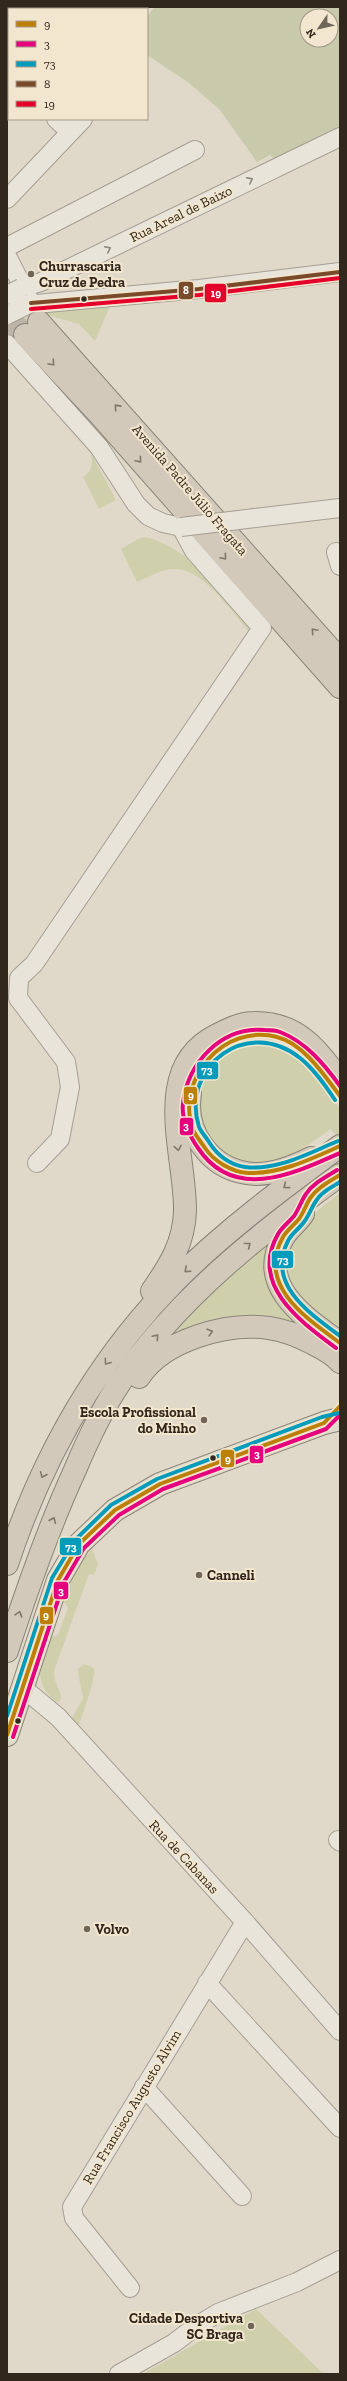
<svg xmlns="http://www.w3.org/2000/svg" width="347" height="2381" font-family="'Zilla Slab',serif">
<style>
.green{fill:#cfcfac}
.cemetery{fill:#c9c9ab;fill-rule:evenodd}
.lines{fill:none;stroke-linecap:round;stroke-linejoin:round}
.highway-tunnel{stroke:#bdb5a6;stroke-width:22;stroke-dasharray:22 11;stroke-linecap:butt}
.minor-casing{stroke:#a59e93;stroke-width:20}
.major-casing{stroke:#8a8479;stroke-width:24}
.highway-casing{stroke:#8a8479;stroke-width:24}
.minor{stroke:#e8e4da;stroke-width:18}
.major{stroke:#e0dacc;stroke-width:22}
.highway{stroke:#d3c9ba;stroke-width:22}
.minor-bridge-casing{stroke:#a59e93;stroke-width:20;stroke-linecap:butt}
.minor-bridge{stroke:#e8e4da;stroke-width:18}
.bus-1-casing{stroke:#f2e7ce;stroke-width:7}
.bus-2-casing{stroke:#f2e7ce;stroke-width:7}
.bus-3-casing{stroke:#f2e7ce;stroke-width:7}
.bus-4-casing{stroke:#f2e7ce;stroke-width:7}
.bus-5-casing{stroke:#f2e7ce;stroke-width:7}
.bus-1{stroke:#bc8008;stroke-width:4}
.bus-2{stroke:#e5007d;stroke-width:4}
.bus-3{stroke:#059cbc;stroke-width:4}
.bus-4{stroke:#7a4b2a;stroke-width:4}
.bus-5{stroke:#e4002b;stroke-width:4}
.oneway{stroke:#8d867b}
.oneway2{stroke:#82786b}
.poi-dot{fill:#6f6559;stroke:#f2e7ce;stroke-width:1.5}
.bus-dot{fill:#32271c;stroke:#f2e7ce;stroke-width:1.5}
.labels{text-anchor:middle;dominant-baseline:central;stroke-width:4;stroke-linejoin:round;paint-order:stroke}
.street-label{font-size:14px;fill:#32271c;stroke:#f2e7ce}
.poi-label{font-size:14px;font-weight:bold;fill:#32271c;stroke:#f2e7ce;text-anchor:start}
.line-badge{stroke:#f2e7ce;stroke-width:1.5}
.badge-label{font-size:11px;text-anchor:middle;font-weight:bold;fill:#fff}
</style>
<rect width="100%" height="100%" fill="#e0d9c9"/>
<path class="green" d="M 110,306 L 95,341 L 79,324 L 47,315 L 16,343 C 0,304 91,307 110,306 Z
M 91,453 L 116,500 L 99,509 L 83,477 C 92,471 93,463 91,453 Z
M 145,537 C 192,548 224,597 255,632 L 252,635 C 234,615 203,568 175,569 C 161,569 149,577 137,582 L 121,549 L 138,539 Z
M 251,1044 L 279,1047 L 299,1058 L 318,1078 L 340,1109 L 340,1142 L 331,1129 C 314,1140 296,1156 276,1161 C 199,1183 159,1063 251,1044 Z
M 340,1193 L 340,1333 L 303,1304 L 283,1272 L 295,1228 Z
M 271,1237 L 267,1255 L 309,1325 L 302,1333 L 162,1344 L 190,1311 Z
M 92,1549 L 98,1564 L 94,1575 L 89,1574 L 54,1671 C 53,1682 62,1691 61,1700 L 56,1702 C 31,1681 41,1663 51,1637 L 58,1635 L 68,1608 L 63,1600 L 78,1566 Z
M 84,1664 L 94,1668 C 97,1675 82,1716 78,1727 L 72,1718 L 83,1698 L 78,1673 L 78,1669 Z
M 256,2309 L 324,2374 L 143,2374 Z"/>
<path class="cemetery" d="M 154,7 L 340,7 L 340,132 L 276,161 L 270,155 L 257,162 L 220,110 L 189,83 L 147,55 L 147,17 ZM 307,16 L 331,16 L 331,40 L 307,40 Z"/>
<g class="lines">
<path class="highway-tunnel" d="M 7,316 L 25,335"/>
<g class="minor-casing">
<path id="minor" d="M 40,7 L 42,9
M 66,9 L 68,7
M 7,74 L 9,71
M 56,119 L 70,132
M 7,199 L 83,119
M 7,247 L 195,150
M 7,256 L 31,303 L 36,304 L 199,289 L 340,272
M 21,288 L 41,282 L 340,137
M 7,344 L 99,447 L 136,504 L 148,516 L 163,523 L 181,527 L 194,551 L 262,628 L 34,964 L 19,978 L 18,998 L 66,1062 L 70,1087 L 60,1139 L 37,1163
M 255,518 L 340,508
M 336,552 L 340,566
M 23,1688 L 58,1717 L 245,1922 L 340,2031
M 338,1840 L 340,1842
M 207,1983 L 340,2128
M 144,2087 L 242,2196
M 130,2288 L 74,2218 L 72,2207 L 245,1922
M 119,2374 L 174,2343 L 195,2327 L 218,2313 L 297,2282 L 340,2260"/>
</g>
<g class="major-casing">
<path id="major" d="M 7,1735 L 58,1580 L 79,1544 L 115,1510 L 160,1484 L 324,1423 L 340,1419"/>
</g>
<g class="highway-casing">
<path id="highway" d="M 39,322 L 340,660
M 25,335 L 100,415 L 340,687
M 190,1094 C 184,1131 209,1167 246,1173 C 267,1177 293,1167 311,1158
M 303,1214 C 297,1223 288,1229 283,1238 C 256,1287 306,1318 340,1343
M 152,1291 C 170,1265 184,1243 185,1211 C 186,1155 150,1068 217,1035 C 229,1029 241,1023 254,1023 C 296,1022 318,1049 340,1081
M 139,1377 C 163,1340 227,1322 269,1328 C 283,1330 299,1336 312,1343 C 322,1348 333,1353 340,1362
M 7,1564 C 42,1458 97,1360 176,1280 C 226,1230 283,1188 340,1146
M 7,1651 C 27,1589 48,1529 75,1470 C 88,1439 102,1409 121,1381 C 179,1297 259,1234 340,1175"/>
</g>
<use href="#minor" class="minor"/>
<use href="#major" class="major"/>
<use href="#highway" class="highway"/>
<g class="minor-bridge-casing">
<path id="minor-bridge" d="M 7,295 L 21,288
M 7,315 L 31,303
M 181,527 L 255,518"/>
</g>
<use href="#minor-bridge" class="minor-bridge"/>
<g class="bus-1-casing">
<path id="bus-1" d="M 340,1096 C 324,1075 304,1044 277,1037 C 224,1023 175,1079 193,1130 C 196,1136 201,1142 205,1148 C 214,1161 231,1172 248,1173 C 281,1174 311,1159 340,1146
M 340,1175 C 330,1181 318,1187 311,1197 C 306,1204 304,1212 299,1219 C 294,1225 287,1230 283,1237 C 256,1285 306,1318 340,1343
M 7,1735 L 58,1580 L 79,1544 L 115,1510 L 160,1484 L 324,1423 L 340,1406"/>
</g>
<g class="bus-2-casing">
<path id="bus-2" d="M 340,1086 C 324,1064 306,1042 280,1032 C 275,1030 269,1030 265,1030 C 222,1026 188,1062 183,1103 C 181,1119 189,1135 198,1148 C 234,1202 293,1174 340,1153
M 336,1348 C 300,1321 249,1285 278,1234 C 282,1227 289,1222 294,1216 C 299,1209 301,1201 306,1194 C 313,1183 326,1177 337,1170
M 13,1737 L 64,1582 L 84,1548 L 119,1515 L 163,1489 L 326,1429 L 340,1415"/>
</g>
<g class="bus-3-casing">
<path id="bus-3" d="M 335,1100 C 325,1085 314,1069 300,1058 C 248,1016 180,1066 199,1127 C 201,1132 206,1137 209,1142 C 217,1155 230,1165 245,1167 C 277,1171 309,1153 338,1141
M 340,1182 C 332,1187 321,1192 316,1201 C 311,1208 309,1216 304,1222 C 299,1229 291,1234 288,1241 C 266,1284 309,1313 340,1336
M 7,1716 L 52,1578 L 75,1540 L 111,1505 L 157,1479 L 322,1417 L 339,1413"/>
</g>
<g class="bus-4-casing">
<path id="bus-4" d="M 31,303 L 199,289 L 340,272"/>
</g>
<g class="bus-5-casing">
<path id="bus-5" d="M 31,309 L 199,295 L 340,278"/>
</g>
<use href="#bus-1" class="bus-1"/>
<use href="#bus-2" class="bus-2"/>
<use href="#bus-3" class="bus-3"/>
<use href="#bus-4" class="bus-4"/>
<use href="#bus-5" class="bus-5"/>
</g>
<defs><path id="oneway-chevron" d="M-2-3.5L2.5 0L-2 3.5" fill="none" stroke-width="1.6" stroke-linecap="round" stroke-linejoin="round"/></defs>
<g class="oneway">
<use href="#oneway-chevron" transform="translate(250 180) rotate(-26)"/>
<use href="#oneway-chevron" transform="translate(108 249) rotate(-26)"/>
</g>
<g class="oneway2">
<use href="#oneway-chevron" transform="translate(52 363) rotate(47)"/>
<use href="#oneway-chevron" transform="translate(117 407) rotate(-132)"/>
<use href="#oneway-chevron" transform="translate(139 460) rotate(49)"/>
<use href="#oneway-chevron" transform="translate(224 557) rotate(49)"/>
<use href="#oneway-chevron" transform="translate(314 631) rotate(-131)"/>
<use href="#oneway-chevron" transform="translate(178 1148) rotate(80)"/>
<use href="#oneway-chevron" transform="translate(286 1186) rotate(143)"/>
<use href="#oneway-chevron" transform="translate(248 1245) rotate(-38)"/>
<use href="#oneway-chevron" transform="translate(187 1270) rotate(138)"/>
<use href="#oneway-chevron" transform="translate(210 1332) rotate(-16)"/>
<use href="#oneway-chevron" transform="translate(156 1337) rotate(-49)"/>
<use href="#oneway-chevron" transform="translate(107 1362) rotate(126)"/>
<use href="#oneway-chevron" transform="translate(43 1475) rotate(113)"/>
<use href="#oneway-chevron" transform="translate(53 1520) rotate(-67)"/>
<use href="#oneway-chevron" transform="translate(19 1614) rotate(-72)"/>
</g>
<g class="poi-dot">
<circle cx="31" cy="274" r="4"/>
<circle cx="204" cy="1420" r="4"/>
<circle cx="199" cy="1575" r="4"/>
<circle cx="87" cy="1929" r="4"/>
<circle cx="251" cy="2326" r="4"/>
</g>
<g class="bus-dot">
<circle cx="84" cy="299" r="3.5"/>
<circle cx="213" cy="1458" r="3.5"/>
<circle cx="18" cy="1721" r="3.5"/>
</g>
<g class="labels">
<g class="street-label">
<text transform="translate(181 214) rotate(-26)">Rua Areal de Baixo</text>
<text transform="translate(190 490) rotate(49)">Avenida Padre Júlio Fragata</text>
<text transform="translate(184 1857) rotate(47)">Rua de Cabanas</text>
<text transform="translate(132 2107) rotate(-59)">Rua Francisco Augusto Alvim</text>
</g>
<g class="poi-label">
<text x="39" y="266">Churrascaria<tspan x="39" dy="16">Cruz de Pedra</tspan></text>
<text x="196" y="1412" text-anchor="end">Escola Profissional<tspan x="196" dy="16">do Minho</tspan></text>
<text x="207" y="1575">Canneli</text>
<text x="95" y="1929">Volvo</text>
<text x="243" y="2318" text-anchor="end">Cidade Desportiva<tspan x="243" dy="16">SC Braga</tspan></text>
</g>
</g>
<g class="line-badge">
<rect x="178" y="281" width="16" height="19" rx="4" fill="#7a4b2a"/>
<rect x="204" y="283" width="23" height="20" rx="4" fill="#e4002b"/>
<rect x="196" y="1061" width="23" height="19" rx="4" fill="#059cbc"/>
<rect x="183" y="1086" width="15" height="19" rx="4" fill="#bc8008"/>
<rect x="179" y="1117" width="15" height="19" rx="4" fill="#e5007d"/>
<rect x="271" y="1250" width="23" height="19" rx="4" fill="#059cbc"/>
<rect x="249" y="1445" width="15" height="19" rx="4" fill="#e5007d"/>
<rect x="220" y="1449" width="15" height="19" rx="4" fill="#bc8008"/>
<rect x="59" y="1537" width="23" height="19" rx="4" fill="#059cbc"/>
<rect x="53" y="1581" width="16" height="19" rx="4" fill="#e5007d"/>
<rect x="39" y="1606" width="15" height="19" rx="4" fill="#bc8008"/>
</g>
<g class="badge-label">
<text x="186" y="294">8</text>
<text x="216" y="297">19</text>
<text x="207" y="1074">73</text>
<text x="191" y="1099">9</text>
<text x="186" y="1130">3</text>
<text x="283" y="1264">73</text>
<text x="257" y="1458">3</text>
<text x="228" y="1463">9</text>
<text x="71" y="1551">73</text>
<text x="61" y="1595">3</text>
<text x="46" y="1619">9</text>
</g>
<rect width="347" height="2381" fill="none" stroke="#32271c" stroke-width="16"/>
<rect x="8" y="8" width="140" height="112" fill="#f2e7ce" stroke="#a59a87"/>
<rect x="16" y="21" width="20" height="6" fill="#bc8008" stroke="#a59a87"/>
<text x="44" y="28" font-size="12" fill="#32271c">9</text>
<rect x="16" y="41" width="20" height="6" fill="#e5007d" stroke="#a59a87"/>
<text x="44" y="48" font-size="12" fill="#32271c">3</text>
<rect x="16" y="61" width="20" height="6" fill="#059cbc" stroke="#a59a87"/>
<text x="44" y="68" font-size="12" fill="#32271c">73</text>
<rect x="16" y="81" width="20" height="6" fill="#7a4b2a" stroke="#a59a87"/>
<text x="44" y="88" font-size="12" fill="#32271c">8</text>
<rect x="16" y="101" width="20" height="6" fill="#e4002b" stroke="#a59a87"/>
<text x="44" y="108" font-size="12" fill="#32271c">19</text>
<g transform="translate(319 28) rotate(236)"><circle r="19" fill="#f2e7ce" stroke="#a59a87"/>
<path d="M0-3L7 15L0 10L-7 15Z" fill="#6f6559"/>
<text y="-6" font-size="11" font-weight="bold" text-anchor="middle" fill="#32271c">N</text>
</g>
</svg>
